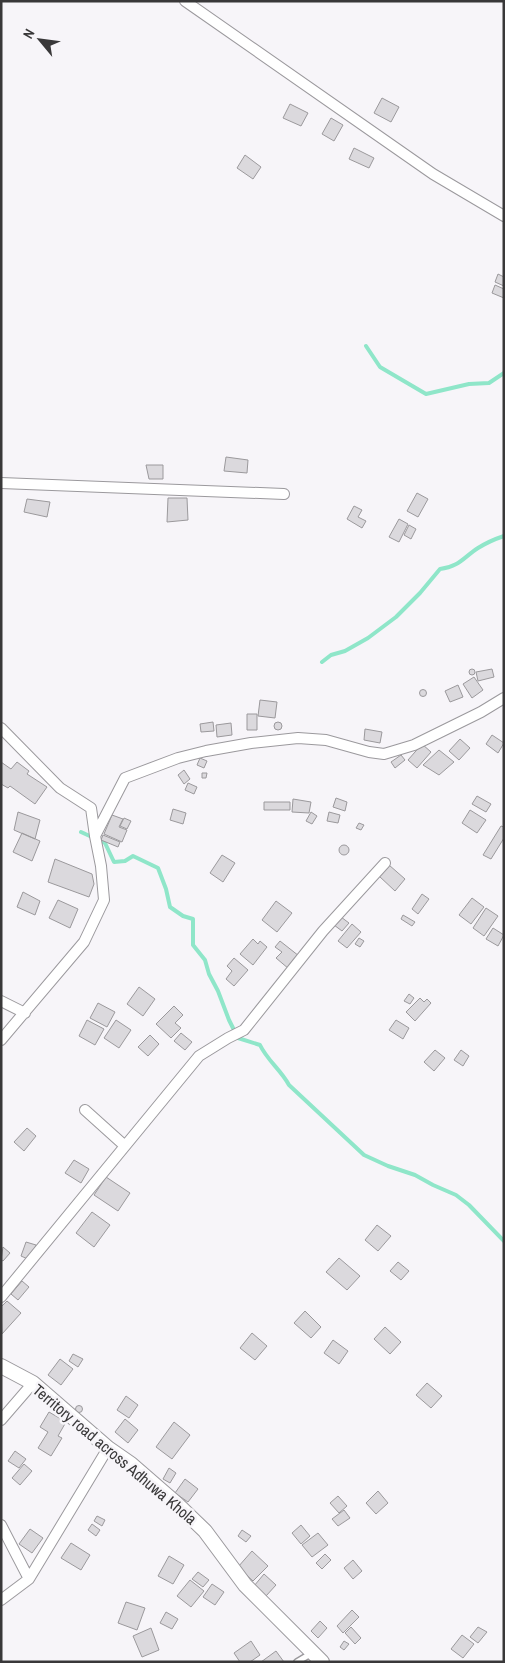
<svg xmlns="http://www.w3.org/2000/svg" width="505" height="1663" font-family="'Archivo Narrow',sans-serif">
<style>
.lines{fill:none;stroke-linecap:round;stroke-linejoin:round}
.stream{stroke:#8fe6c9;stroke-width:4}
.building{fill:#dbd9dd;stroke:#9b999c}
.lane-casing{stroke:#9b999d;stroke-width:8}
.street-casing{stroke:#9b999d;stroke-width:12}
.secondary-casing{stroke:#9b999d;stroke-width:16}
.lane{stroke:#fff;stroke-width:5}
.street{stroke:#fff;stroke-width:10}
.secondary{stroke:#fff;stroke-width:14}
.labels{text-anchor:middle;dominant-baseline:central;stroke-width:5;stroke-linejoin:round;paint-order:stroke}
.street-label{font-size:16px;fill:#393839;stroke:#f7f5f9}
</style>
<rect width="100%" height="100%" fill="#f7f5f9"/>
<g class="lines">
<path class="stream" d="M 366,346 L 380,367 L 426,394 L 469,384 L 489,383 L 504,373
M 322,662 L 331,655 L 345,651 L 368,638 L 396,617 L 420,593 L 440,569 C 459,567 464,557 478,548 C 486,543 495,539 504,536
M 81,832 L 105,843 L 114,862 L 125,861 L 133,856 L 158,868 L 166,889 L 170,907 L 183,916 L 193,919 L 193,945 L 205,960 L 209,974 L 218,991 L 229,1020 L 238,1038 L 260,1045 C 267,1060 281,1070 289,1085 L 364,1155 L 388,1166 L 415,1175 L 433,1185 L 456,1195 L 469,1205 L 504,1241"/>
</g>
<path class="building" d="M 382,98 L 399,107 L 391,122 L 374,113 Z
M 290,104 L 308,113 L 301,126 L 283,118 Z
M 331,118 L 343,125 L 334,141 L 322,134 Z
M 354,148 L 374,158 L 369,168 L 349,159 Z
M 245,155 L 261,167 L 253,179 L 237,168 Z
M 498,274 L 504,277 L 504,286 L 495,282 Z
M 495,285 L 504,289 L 504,298 L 492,293 Z
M 226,457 L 248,460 L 247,473 L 224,471 Z
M 146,465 L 163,465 L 163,479 L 149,479 Z
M 417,493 L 428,499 L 418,517 L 407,511 Z
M 168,498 L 187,498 L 188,520 L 167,522 Z
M 27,499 L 50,502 L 47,517 L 24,512 Z
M 354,506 L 362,510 L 358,517 L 366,521 L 362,528 L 347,519 Z
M 399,519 L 408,524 L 399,542 L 389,537 Z
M 409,525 L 416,529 L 411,539 L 404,535 Z
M469 672a3 3 0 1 1 6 0a3 3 0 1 1-6 0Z
M 492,669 L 494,677 L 478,681 L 476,672 Z
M 474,677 L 483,690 L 472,698 L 463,684 Z
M 458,685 L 463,697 L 450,702 L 445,691 Z
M419.5 693a3.5 3.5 0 1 1 7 0a3.5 3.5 0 1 1-7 0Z
M 260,700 L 277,702 L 275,718 L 258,716 Z
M 247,714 L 257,714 L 257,730 L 247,730 Z
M 213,722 L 214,731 L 201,732 L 200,724 Z
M274 726a4 4 0 1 1 8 0a4 4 0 1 1-8 0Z
M 231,723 L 232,735 L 217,737 L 216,725 Z
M 365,729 L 382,732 L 380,743 L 364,740 Z
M 492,735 L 504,743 L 498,753 L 486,744 Z
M 460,739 L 470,748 L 459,760 L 449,751 Z
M 422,744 L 431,752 L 417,768 L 408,760 Z
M 439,750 L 454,762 L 439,775 L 423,765 Z
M 401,755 L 405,760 L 395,768 L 391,762 Z
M 200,758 L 207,761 L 204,768 L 197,765 Z
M 1,762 L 11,769 L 17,762 L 29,771 L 27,774 L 47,787 L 35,804 L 10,786 L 8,788 L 1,784 Z
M 184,770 L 190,779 L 184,784 L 178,775 Z
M 202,773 L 207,773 L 206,778 L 202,778 Z
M 188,783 L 197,787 L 194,794 L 185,790 Z
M 477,796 L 491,804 L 486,812 L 472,804 Z
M 336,798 L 347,802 L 345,811 L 333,807 Z
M 293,799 L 311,802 L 309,813 L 292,812 Z
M 264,802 L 290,802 L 290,810 L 264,810 Z
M 173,809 L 186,813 L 183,824 L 170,820 Z
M 470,810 L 486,820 L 477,833 L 462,823 Z
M 18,812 L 40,820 L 35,839 L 14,830 Z
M 311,812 L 317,816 L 312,824 L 306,821 Z
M 329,812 L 340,815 L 338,823 L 327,821 Z
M 112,815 L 123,819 L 119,827 L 127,830 L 122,842 L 104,834 Z
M 124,818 L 131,821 L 127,829 L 120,826 Z
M 359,823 L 364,825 L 361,830 L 356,828 Z
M 501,826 L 504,827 L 504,838 L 491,859 L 483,855 Z
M 22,833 L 40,841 L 32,861 L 13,852 Z
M 103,835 L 120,842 L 118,847 L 101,840 Z
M339 850a5 5 0 1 1 10 0a5 5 0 1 1-10 0Z
M 222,855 L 235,863 L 223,882 L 210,873 Z
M 55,859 L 92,874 L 94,884 L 89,897 L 48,882 Z
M 389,865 L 405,879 L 395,891 L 379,876 Z
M 23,892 L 40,901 L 35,915 L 17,907 Z
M 422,894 L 429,899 L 418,914 L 412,909 Z
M 472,898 L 484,907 L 471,924 L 459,915 Z
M 58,900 L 78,909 L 70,928 L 49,918 Z
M 276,901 L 292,913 L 277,932 L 262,920 Z
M 486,908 L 498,916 L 484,936 L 473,928 Z
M 403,915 L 415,922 L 412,926 L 401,919 Z
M 341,917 L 349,923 L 342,931 L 334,925 Z
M 352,924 L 361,932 L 347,948 L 338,941 Z
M 493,928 L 504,935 L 498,946 L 486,939 Z
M 359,938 L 364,941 L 360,947 L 355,944 Z
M 253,939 L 258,944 L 260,941 L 267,947 L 253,965 L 240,954 Z
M 280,941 L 299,956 L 289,969 L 276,958 L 282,952 L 275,947 Z
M 234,958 L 248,970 L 234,986 L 226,979 L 232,971 L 227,966 Z
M 139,987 L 155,999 L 143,1016 L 127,1004 Z
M 409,994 L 414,998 L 410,1004 L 404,1001 Z
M 420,998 L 424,1002 L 427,999 L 431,1003 L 415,1021 L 406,1012 Z
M 98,1003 L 115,1012 L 107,1027 L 90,1018 Z
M 174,1006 L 183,1015 L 175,1023 L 181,1028 L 171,1038 L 156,1024 Z
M 87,1020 L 104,1029 L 95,1045 L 79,1036 Z
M 116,1020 L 131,1030 L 119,1048 L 104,1038 Z
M 396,1020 L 409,1028 L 403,1039 L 389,1030 Z
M 181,1033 L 192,1042 L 185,1050 L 174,1041 Z
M 150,1035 L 159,1044 L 148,1056 L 138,1047 Z
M 435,1050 L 445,1058 L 434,1071 L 424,1062 Z
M 461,1050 L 469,1056 L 463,1066 L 454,1060 Z
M 27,1128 L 36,1136 L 24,1151 L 14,1142 Z
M 74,1160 L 89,1169 L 81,1183 L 65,1173 Z
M 106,1177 L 130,1193 L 118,1211 L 94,1195 Z
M 92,1212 L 110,1225 L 94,1247 L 76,1233 Z
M 377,1225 L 391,1236 L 378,1251 L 365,1240 Z
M 26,1242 L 36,1245 L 30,1260 L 21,1256 Z
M 3,1247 L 10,1253 L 3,1261 L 1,1260 Z
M 339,1258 L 360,1276 L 347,1290 L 326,1272 Z
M 398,1262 L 409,1271 L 401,1280 L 390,1271 Z
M 22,1281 L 29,1287 L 18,1300 L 11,1294 Z
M 7,1301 L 21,1313 L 2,1334 L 1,1307 Z
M 305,1311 L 321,1327 L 311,1338 L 294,1323 Z
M 385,1327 L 401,1342 L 390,1354 L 374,1339 Z
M 252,1333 L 267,1346 L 255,1360 L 240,1348 Z
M 333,1340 L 348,1351 L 339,1364 L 324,1353 Z
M 73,1354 L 83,1359 L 78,1367 L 69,1361 Z
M 60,1359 L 73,1369 L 61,1385 L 48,1375 Z
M 427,1383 L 442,1396 L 431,1408 L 416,1395 Z
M 126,1396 L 138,1405 L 129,1418 L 117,1410 Z
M75.5 1409a3.5 3.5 0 1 1 7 0a3.5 3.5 0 1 1-7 0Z
M 49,1412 L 66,1422 L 58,1436 L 62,1438 L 51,1456 L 38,1448 L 48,1432 L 40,1427 Z
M 125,1419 L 138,1430 L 128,1443 L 115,1432 Z
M 174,1422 L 190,1435 L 172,1459 L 156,1447 Z
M 15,1451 L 26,1459 L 19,1468 L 8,1461 Z
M 24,1464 L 32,1471 L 20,1485 L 12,1478 Z
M 169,1468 L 176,1473 L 170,1483 L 163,1479 Z
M 185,1479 L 198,1489 L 188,1502 L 175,1493 Z
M 378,1491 L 388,1503 L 376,1514 L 366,1503 Z
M 338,1496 L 347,1506 L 339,1513 L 330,1503 Z
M 344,1510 L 350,1518 L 338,1526 L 332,1519 Z
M 97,1516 L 105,1520 L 102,1526 L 94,1521 Z
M 92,1524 L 100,1530 L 96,1536 L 88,1530 Z
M 301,1525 L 310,1536 L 301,1544 L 292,1533 Z
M 30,1529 L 43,1538 L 32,1553 L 19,1544 Z
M 242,1530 L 251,1536 L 246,1542 L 238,1536 Z
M 318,1533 L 328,1545 L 312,1557 L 302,1545 Z
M 71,1543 L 90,1555 L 81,1570 L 61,1558 Z
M 252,1551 L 268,1566 L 253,1581 L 238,1567 Z
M 325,1554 L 331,1560 L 322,1569 L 316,1563 Z
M 169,1556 L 184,1565 L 173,1584 L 158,1576 Z
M 353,1560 L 362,1571 L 353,1579 L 344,1568 Z
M 198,1572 L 209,1580 L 203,1587 L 192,1579 Z
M 264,1574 L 276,1585 L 266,1596 L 254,1586 Z
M 190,1580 L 204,1591 L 191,1607 L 177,1596 Z
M 212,1584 L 224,1592 L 215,1605 L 203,1597 Z
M 126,1602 L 145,1608 L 137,1630 L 118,1623 Z
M 352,1610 L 359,1617 L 343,1633 L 337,1626 Z
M 166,1612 L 178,1619 L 172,1629 L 160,1623 Z
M 320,1621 L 327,1628 L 318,1638 L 311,1631 Z
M 351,1627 L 361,1638 L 355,1644 L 345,1633 Z
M 478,1627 L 487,1632 L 478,1643 L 470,1637 Z
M 151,1628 L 159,1650 L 142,1657 L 133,1636 Z
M 462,1635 L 474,1644 L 463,1658 L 451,1649 Z
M 251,1641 L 260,1655 L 250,1662 L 240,1662 L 234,1653 Z
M 344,1641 L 349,1644 L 344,1650 L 340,1647 Z
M 276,1651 L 284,1662 L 261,1662 Z"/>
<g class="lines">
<g class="lane-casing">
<path id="lane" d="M 297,1662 L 312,1653"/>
</g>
<g class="street-casing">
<path id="street" d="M 185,1 L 433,174 L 504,216
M 1,483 L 284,494
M 1,728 L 60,788 L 91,808 L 95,836
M 1,1001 L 25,1013
M 1,1040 L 84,942 L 104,900 L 101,866 L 95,836 L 125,778 L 178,758 L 206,751 L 251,743 L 298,738 L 326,740 L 369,752 L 384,754 L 414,745 L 481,712 L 504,698
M 85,1110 L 125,1146
M 1,1297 L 199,1056 L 228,1038 L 244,1030 L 323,931 L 385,863
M 1,1420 L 33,1383
M 1,1525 L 29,1579
M 1,1600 L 29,1579 L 108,1448"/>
</g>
<g class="secondary-casing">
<path id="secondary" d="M 1,1366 L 33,1383 L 108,1448 L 131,1464 L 177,1504 L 205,1531 L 245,1585 L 322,1662"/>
</g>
<use href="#lane" class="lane"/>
<use href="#street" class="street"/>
<use href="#secondary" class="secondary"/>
</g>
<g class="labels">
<g class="street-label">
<text transform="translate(115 1454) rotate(40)">Territory road across Adhuwa Khola</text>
</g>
</g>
<rect width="505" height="1663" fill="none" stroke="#393839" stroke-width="5"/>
<g transform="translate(40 40) rotate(299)" stroke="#f7f5f9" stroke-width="4" paint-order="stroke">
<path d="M0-4L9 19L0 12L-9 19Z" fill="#393839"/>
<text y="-8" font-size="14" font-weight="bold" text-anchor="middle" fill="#393839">N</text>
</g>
</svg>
